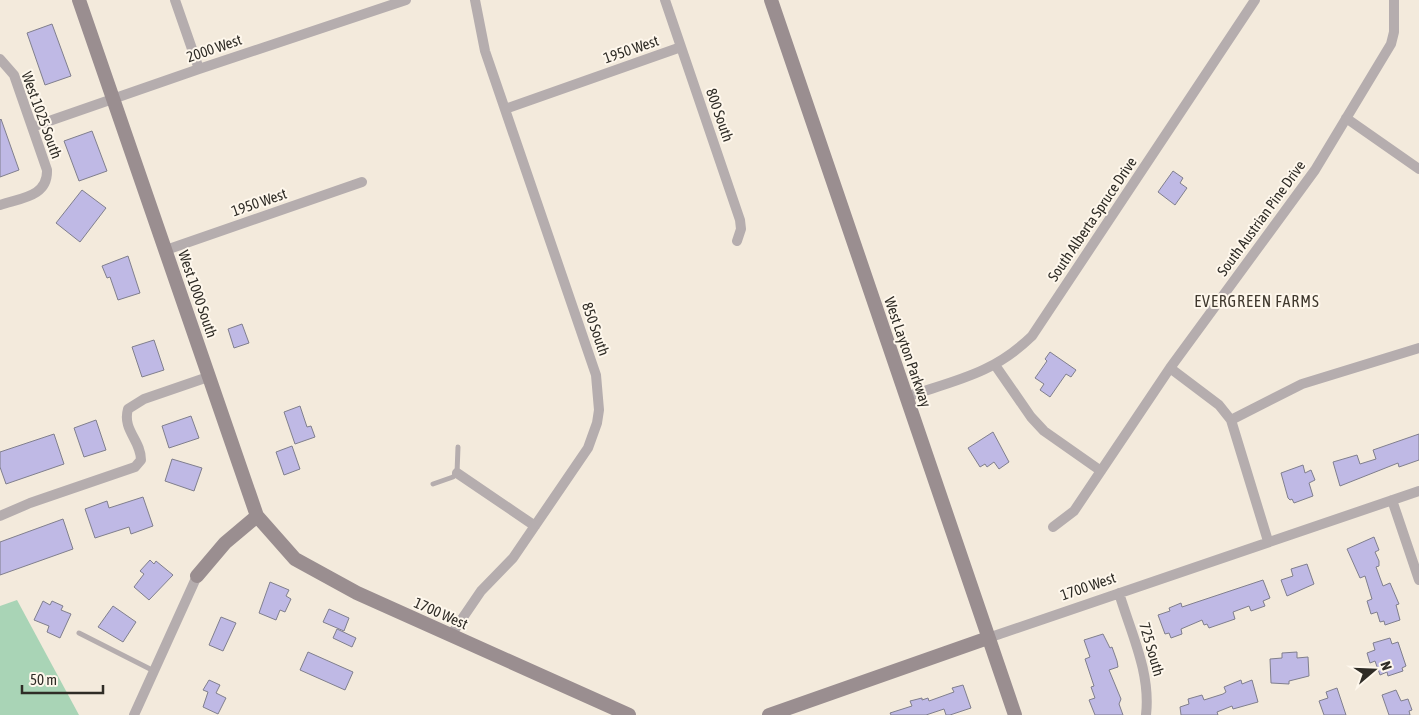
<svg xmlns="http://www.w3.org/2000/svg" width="1419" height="715" font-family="'Asap Condensed',sans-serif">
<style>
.green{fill:#a9d4b6}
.building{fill:#bfb9e5;stroke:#807f8d}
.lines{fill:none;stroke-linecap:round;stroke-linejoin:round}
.lane{stroke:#b5adae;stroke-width:5}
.street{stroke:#b5adae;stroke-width:10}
.secondary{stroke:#9a8e90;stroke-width:14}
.labels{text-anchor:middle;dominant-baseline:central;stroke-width:4;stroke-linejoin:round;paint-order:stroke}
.street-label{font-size:15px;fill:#2f2c26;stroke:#fef7ec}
.neighbourhood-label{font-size:16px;letter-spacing:1px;fill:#3f382d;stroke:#fef7ec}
</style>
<rect width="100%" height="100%" fill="#f3eadc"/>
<path class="green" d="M 17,600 L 79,715 L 0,715 L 0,606 Z"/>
<path class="building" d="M 52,24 L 71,76 L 45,85 L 27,33 Z
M 1,119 L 19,170 L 0,177 L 0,120 Z
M 92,131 L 107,171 L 79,181 L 64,141 Z
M 1173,171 L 1183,178 L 1180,183 L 1187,188 L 1175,205 L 1158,192 Z
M 82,190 L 106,208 L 80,242 L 56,223 Z
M 128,256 L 140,293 L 118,300 L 110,277 L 107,278 L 102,266 Z
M 242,324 L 249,343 L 234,348 L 228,329 Z
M 154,340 L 164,370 L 142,377 L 132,347 Z
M 1050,352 L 1076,370 L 1071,377 L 1066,374 L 1050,397 L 1040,390 L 1044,384 L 1035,378 L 1047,361 L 1045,359 Z
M 300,406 L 307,427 L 311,426 L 315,437 L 295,444 L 284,412 Z
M 191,416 L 199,438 L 169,448 L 162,426 Z
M 96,420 L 106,450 L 84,457 L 74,428 Z
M 993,432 L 1009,462 L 999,469 L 994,462 L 987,467 L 985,464 L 980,467 L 968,448 Z
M 54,434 L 64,464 L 6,484 L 0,467 L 0,452 Z
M 1419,434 L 1419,460 L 1399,467 L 1398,463 L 1340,486 L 1333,462 L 1357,455 L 1360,464 L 1376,459 L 1373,450 Z
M 292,446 L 300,469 L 284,475 L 276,452 Z
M 172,459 L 202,468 L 194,491 L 165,481 Z
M 1303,465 L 1305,473 L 1311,470 L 1315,480 L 1309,483 L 1313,496 L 1294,503 L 1292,499 L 1290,500 L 1288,498 L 1281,473 Z
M 143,497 L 153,526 L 131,534 L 129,527 L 95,538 L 85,509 L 107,501 L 109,508 Z
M 63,519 L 73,549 L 0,575 L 0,542 Z
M 1374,537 L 1379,550 L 1375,552 L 1379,561 L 1379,566 L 1376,567 L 1383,586 L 1390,583 L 1399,604 L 1396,605 L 1400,620 L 1385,625 L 1384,621 L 1380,622 L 1377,612 L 1371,614 L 1367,601 L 1372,599 L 1365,576 L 1360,578 L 1347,549 Z
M 150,560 L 154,564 L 156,561 L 173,575 L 149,600 L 134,587 L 144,574 L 140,571 Z
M 1307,564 L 1314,584 L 1287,596 L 1281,580 L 1293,576 L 1291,569 Z
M 1263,580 L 1270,598 L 1263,601 L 1265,606 L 1251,611 L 1249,606 L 1233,612 L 1235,619 L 1209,628 L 1207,624 L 1204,625 L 1202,620 L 1181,629 L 1182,634 L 1171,638 L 1169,633 L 1165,634 L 1158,615 L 1170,611 L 1169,608 L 1181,603 L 1182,607 Z
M 270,582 L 289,590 L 286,596 L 291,599 L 285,612 L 280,610 L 276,620 L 259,613 Z
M 43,601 L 50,605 L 52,601 L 63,606 L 61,610 L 71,614 L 60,638 L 47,632 L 49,626 L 34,620 Z
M 113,606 L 136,622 L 123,642 L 98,627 Z
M 329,609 L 349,618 L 344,631 L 323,622 Z
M 221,617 L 236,623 L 223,651 L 209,645 Z
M 337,629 L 356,638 L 352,647 L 333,638 Z
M 1103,634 L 1110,648 L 1112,647 L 1117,661 L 1118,667 L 1109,670 L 1121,699 L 1119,704 L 1123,715 L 1095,715 L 1089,700 L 1095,698 L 1091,687 L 1094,686 L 1085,659 L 1090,657 L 1084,640 Z
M 1390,638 L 1392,644 L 1398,642 L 1406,666 L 1402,668 L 1403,671 L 1388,676 L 1387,672 L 1380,675 L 1375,661 L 1370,663 L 1367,653 L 1375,650 L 1373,643 Z
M 308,652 L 353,672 L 345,690 L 300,670 Z
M 1297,652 L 1297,658 L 1308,657 L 1309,676 L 1289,681 L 1289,684 L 1271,683 L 1270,659 L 1282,658 L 1282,653 Z
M 209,680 L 220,685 L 216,693 L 226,698 L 218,714 L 203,707 L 208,692 L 203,690 Z
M 1241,680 L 1242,684 L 1252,680 L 1258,702 L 1233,709 L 1232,706 L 1217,712 L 1218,715 L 1181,715 L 1180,707 L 1189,704 L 1188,699 L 1202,695 L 1204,700 L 1223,694 L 1226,692 L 1224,687 Z
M 963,685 L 971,708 L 950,715 L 946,715 L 944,709 L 926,715 L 891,715 L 890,713 L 912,706 L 910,701 L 922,698 L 922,700 L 928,698 L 929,701 L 954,692 L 952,688 Z
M 1337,688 L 1346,715 L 1324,715 L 1319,701 L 1328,698 L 1326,692 Z
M 1396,690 L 1401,701 L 1408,699 L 1412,710 L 1409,711 L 1410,715 L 1389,715 L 1382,695 Z"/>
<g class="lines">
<path class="lane" d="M 433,484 L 453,477 L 457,473 L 458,447
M 79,633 L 154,671"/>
<path class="street" d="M 175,0 L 199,69
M 665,0 L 740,220 L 741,229 L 737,241
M 0,59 L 14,75 L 47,170 C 48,197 20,198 0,205
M 505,109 L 681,47
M 1346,118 L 1419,169
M 32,127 L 199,69 L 406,0
M 166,250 L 362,182
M 995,365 L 1031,417 L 1044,431 L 1101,471
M 1170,368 L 1219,405 L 1231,420 L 1268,541
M 906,397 C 956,380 993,374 1032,336 L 1255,0
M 1231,420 L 1302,384 L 1419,348
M 457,473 L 535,526
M 1392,500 L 1419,580
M 0,516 L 30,503 L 135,467 L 141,460 C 141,440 122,430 128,409 L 144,399 L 208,377
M 1053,527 L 1074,511 L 1170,368 L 1315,170 L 1391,44 L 1394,32 L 1394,0
M 1119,593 C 1131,633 1151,673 1146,715
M 451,635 L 481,591 L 513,558 L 588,448 L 597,423 L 599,410 L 596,375 L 485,51 L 475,0
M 988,638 L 1419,491
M 134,715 L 197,576"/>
<path class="secondary" d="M 79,0 L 257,516 L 295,559 L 357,593 L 629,715
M 771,0 L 1015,715
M 197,576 L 225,543 L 257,516
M 769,715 L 988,638"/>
</g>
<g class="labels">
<g class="street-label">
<text transform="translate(214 48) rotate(-19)">2000 West</text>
<text transform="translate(631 49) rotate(-19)">1950 West</text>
<text transform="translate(42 115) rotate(70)">West 1025 South</text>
<text transform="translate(720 115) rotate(71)">800 South</text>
<text transform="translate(259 202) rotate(-19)">1950 West</text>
<text transform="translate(1261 218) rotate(-54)">South Austrian Pine Drive</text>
<text transform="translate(1092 219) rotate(-56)">South Alberta Spruce Drive</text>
<text transform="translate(198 294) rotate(71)">West 1000 South</text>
<text transform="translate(596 329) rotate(71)">850 South</text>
<text transform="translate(908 352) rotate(71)">West Layton Parkway</text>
<text transform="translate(1088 586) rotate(-19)">1700 West</text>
<text transform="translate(441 613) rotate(24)">1700 West</text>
<text transform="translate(1152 649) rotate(74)">725 South</text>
</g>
<g class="neighbourhood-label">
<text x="1257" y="301">EVERGREEN FARMS</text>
</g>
</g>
<g transform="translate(1374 670) rotate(71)" stroke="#fef7ec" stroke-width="4" paint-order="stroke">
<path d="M0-4L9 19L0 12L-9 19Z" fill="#2f2c26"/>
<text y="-8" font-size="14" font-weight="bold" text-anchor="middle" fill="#2f2c26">N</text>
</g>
<path d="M22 685v8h81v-8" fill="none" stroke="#2f2c26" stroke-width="2.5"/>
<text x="30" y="685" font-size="15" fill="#2f2c26" stroke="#fef7ec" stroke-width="4" paint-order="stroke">50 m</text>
</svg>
